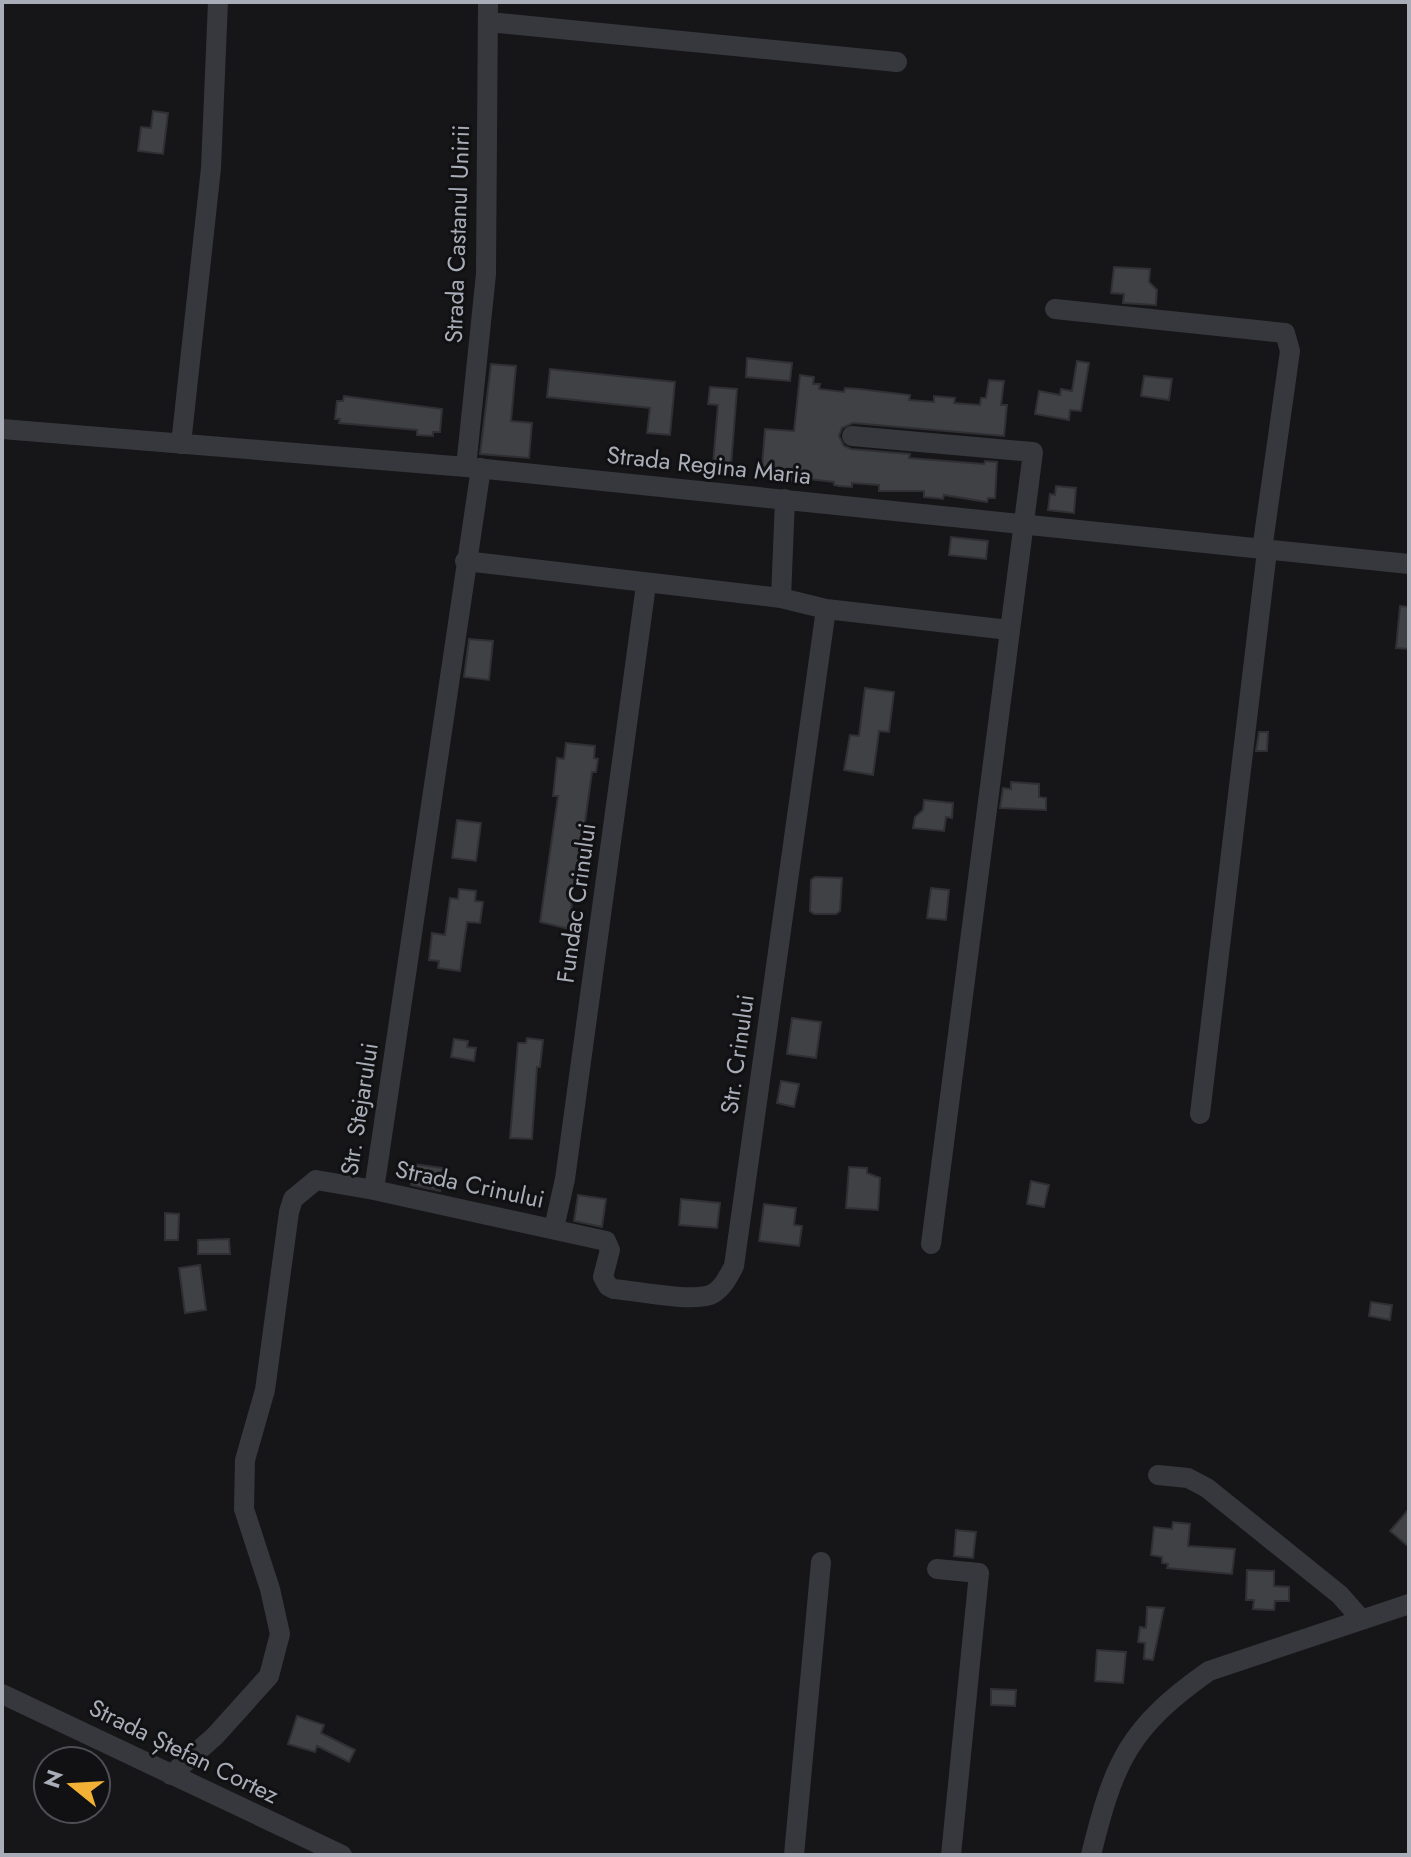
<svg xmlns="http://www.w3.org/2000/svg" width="1411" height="1857" font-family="Jost,sans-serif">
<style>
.building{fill:#404145;stroke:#303034;stroke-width:2}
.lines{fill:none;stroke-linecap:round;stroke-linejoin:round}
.minor{stroke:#37383d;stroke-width:20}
.labels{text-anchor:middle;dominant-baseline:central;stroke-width:6;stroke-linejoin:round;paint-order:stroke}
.street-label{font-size:24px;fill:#a8adb8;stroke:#111113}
</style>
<rect width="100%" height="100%" fill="#161618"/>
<path class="building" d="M 153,111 L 168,113 L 163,154 L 138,151 L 141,127 L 151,128 Z
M 1114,267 L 1150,269 L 1149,282 L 1157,290 L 1156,305 L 1123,303 L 1124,294 L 1111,293 Z
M 747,358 L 792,363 L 790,381 L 746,377 Z
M 1077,361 L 1089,363 L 1081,411 L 1070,410 L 1069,420 L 1035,414 L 1039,391 L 1060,395 L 1061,389 L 1072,391 Z
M 491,364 L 516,366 L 511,421 L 532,423 L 529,458 L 480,454 Z
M 550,369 L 675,382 L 670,435 L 647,433 L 650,408 L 547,397 Z
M 800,375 L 814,377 L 813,384 L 820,384 L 819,389 L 844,392 L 845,388 L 859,389 L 910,395 L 909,400 L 934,402 L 934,396 L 955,398 L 954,403 L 980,405 L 981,398 L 986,398 L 989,380 L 1004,381 L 1001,405 L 1007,405 L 1004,436 L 853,423 L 842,428 L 839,436 L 844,446 L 851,449 L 910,454 L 909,458 L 984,464 L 985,461 L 997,462 L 995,498 L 988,498 L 987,502 L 944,495 L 943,499 L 935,498 L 924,497 L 924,491 L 879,491 L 879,485 L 852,483 L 852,487 L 839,486 L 834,485 L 834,482 L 809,479 L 808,483 L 790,481 L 790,470 L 762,468 L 765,429 L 794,431 Z
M 1144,376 L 1172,379 L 1169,400 L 1141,396 Z
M 710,387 L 737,389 L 731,466 L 713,464 L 718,405 L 708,404 Z
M 344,396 L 442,409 L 440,432 L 433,432 L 433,436 L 417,435 L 417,430 L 339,423 L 340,419 L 335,419 L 337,401 L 343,401 Z
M 1056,486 L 1076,488 L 1074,513 L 1048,510 L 1050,494 L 1055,495 Z
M 951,537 L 988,541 L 986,559 L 949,555 Z
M 1400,606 L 1409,607 L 1409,649 L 1396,648 Z
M 469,639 L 493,641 L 489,680 L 464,677 Z
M 865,688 L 894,692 L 889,732 L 879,731 L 873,775 L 844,770 L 850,735 L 859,736 Z
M 1259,732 L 1268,732 L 1267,751 L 1256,751 Z
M 566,743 L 595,746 L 594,758 L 598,759 L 596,772 L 592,772 L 579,865 L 576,866 L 569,929 L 540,922 L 558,796 L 553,796 L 557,758 L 564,759 Z
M 1011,782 L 1039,784 L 1039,797 L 1046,798 L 1046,810 L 1000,808 L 1003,788 L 1011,789 Z
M 924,800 L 953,803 L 952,818 L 946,817 L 944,831 L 913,828 L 915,817 L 923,810 Z
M 457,820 L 481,823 L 476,861 L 452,858 Z
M 815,877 L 842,878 L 840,911 L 836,914 L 814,914 L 810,911 L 811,880 Z
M 931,888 L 949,890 L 946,920 L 927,918 Z
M 459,889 L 476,891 L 475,901 L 483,902 L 480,923 L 467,922 L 460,971 L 438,968 L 439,961 L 429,960 L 432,933 L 445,935 L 450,898 L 458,899 Z
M 792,1018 L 821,1022 L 816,1058 L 787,1054 Z
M 527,1038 L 543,1040 L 540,1067 L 537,1067 L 532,1139 L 510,1138 L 518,1043 L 526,1043 Z
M 454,1039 L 468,1041 L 467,1047 L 476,1048 L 474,1061 L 451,1057 Z
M 781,1081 L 799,1084 L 794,1107 L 777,1103 Z
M 413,1164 L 443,1168 L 440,1191 L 411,1185 Z
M 849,1167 L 867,1168 L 867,1173 L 880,1178 L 878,1210 L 846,1208 Z
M 1031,1181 L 1049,1185 L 1044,1207 L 1027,1204 Z
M 578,1195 L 606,1199 L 602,1227 L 574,1221 Z
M 681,1199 L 720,1203 L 717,1228 L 679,1225 Z
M 764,1204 L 796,1208 L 794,1225 L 802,1226 L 799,1246 L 759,1241 Z
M 165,1213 L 179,1214 L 178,1240 L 165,1240 Z
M 229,1239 L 230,1254 L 198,1254 L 198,1240 Z
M 200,1265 L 206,1310 L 185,1313 L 179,1268 Z
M 1371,1302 L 1392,1305 L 1390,1320 L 1369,1316 Z
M 1409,1509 L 1409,1547 L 1390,1531 Z
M 1173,1522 L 1190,1524 L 1188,1546 L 1235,1549 L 1232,1574 L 1167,1568 L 1168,1564 L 1162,1563 L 1162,1557 L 1151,1555 L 1154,1527 L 1172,1529 Z
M 956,1530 L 976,1532 L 973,1558 L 954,1556 Z
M 1247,1570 L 1274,1571 L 1274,1586 L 1289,1587 L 1289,1601 L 1275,1601 L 1274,1610 L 1253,1609 L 1254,1600 L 1246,1600 Z
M 1147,1607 L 1164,1608 L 1153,1660 L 1144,1659 L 1145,1643 L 1138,1642 L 1140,1627 L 1146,1628 Z
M 1097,1650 L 1126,1652 L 1123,1683 L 1095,1681 Z
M 991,1689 L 1016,1690 L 1015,1706 L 991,1705 Z
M 297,1716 L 324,1725 L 321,1733 L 355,1750 L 349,1762 L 317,1746 L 315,1752 L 288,1744 Z"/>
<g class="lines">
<path class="minor" d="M 488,25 L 499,23 L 897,62
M 1055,309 L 1285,333 L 1290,351 L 1262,550
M 2,429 L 466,467 L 1409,564
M 852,436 L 1033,452 L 931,1244
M 181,444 L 211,168 L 218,2
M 466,467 L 486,274 L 488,2
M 465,561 L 781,598 L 826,609 L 1009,630
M 781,598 L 785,499
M 1200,1114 L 1267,551
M 374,1190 L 606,1241 L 610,1250 L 603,1277 L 608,1286 L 614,1289 C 637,1291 689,1302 710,1295 C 722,1290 728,1277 734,1266 L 826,609
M 554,1228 L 565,1179 L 646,585
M 1158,1475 L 1188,1478 L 1207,1488 L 1340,1595 L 1362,1620
M 937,1569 L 979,1573 L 951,1855
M 2,1694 L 342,1855
M 171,1775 L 215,1736 L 269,1676 L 280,1634 L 270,1589 L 244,1509 L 245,1460 L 265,1390 L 289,1212 L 293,1199 L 316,1180 L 374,1190 L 481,468
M 794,1855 L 821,1562
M 1091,1855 C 1114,1762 1128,1728 1209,1671 L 1409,1604"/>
</g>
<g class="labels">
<g class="street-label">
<text transform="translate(457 234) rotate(-88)">Strada Castanul Unirii</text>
<text transform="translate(709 465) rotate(6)">Strada Regina Maria</text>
<text transform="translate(576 903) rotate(-82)">Fundac Crinului</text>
<text transform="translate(737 1054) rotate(-82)">Str. Crinului</text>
<text transform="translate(359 1109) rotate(-81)">Str. Stejarului</text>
<text transform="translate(470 1184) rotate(12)">Strada Crinului</text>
<text transform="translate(184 1751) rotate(26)">Strada Ștefan Cortez</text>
</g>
</g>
<rect width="1411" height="1857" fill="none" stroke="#a8adb8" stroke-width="8"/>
<g transform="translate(72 1785) rotate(288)"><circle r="38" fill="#111113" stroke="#4d4f55" stroke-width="2"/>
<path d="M0-6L14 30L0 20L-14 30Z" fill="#f2b134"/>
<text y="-12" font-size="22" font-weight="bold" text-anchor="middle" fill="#a8adb8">N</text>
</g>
</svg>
